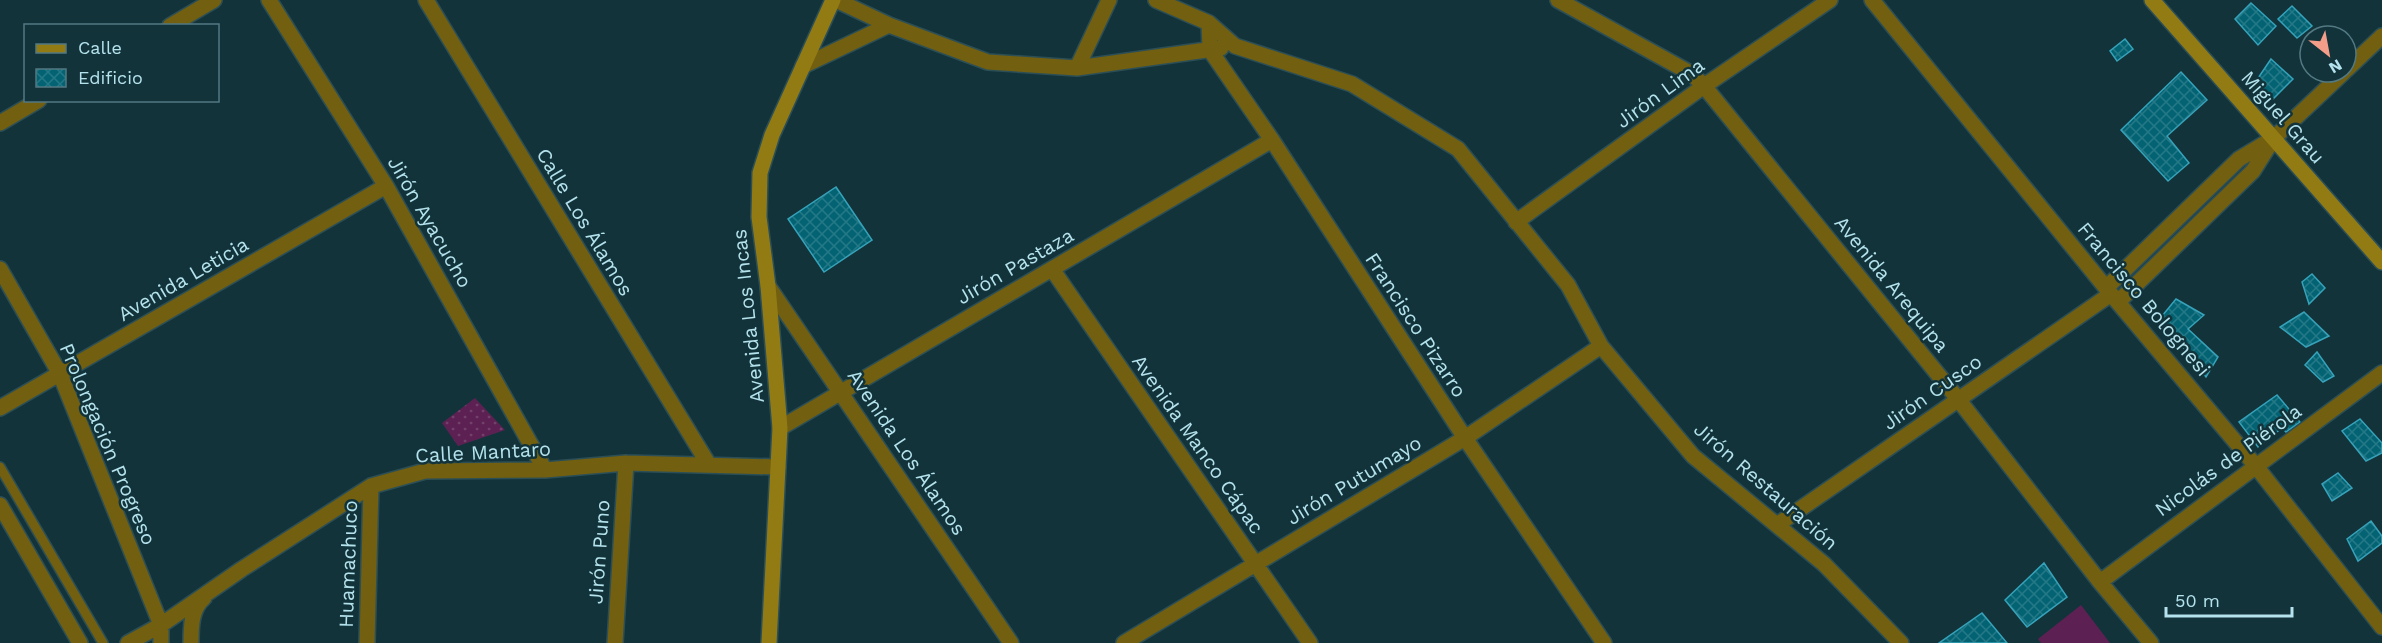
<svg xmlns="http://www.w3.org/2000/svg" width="2382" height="643" font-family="'Work Sans',sans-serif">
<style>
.park{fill:url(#park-dots)}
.garden{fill:#5c2152}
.building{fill:url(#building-cross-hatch);stroke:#37a2b9;stroke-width:1.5}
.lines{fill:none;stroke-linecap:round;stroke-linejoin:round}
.lane-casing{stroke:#2c4f57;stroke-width:12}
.street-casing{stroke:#2c4f57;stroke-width:18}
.secondary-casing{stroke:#2c4f57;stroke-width:18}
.lane{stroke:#725f0f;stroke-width:9}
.street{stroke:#725f0f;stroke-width:15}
.secondary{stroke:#937b14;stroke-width:15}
.labels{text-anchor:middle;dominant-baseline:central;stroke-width:5;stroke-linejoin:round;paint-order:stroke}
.street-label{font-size:20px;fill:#b4e2ed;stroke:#12333a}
</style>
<defs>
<pattern id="park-dots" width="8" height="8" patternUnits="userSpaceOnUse" patternTransform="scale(1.5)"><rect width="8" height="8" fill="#5c2152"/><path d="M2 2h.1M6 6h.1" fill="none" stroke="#71416b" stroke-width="1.8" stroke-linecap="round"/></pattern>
<pattern id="building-cross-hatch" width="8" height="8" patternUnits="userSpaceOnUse" patternTransform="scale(1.5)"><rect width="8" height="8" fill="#036373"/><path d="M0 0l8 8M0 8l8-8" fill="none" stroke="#257987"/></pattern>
</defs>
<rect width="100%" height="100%" fill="#12333a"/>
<path class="park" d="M 475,398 L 505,430 L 458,446 L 442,423 Z"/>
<path class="garden" d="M 2081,605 L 2110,643 L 2041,643 L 2038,639 Z"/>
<path class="building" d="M 2251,3 L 2276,26 L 2258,45 L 2235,19 Z
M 2292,6 L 2312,26 L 2297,38 L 2278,19 Z
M 2125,39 L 2133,49 L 2117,61 L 2110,51 Z
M 2271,59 L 2293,79 L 2272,100 L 2252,87 Z
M 2181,72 L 2207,100 L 2167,136 L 2189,163 L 2168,181 L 2121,130 Z
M 836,187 L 872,240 L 824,272 L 788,219 Z
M 2312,274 L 2325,288 L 2309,304 L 2302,282 Z
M 2176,299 L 2204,315 L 2188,329 L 2218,357 L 2206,377 L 2176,339 L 2162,316 Z
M 2304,312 L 2329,336 L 2306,347 L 2280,327 Z
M 2317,352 L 2334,376 L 2323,382 L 2305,365 Z
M 2277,395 L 2300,422 L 2286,432 L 2282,428 L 2258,447 L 2239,422 Z
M 2360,419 L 2382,443 L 2382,453 L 2366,461 L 2342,431 Z
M 2338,473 L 2352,488 L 2332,501 L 2322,484 Z
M 2371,521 L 2382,536 L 2382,543 L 2358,561 L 2347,539 Z
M 2044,563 L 2067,597 L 2027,627 L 2005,600 Z
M 1982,613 L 2007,643 L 1939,643 Z"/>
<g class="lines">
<g class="lane-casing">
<path id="lane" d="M 0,467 L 103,643"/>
</g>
<g class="street-casing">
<path id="street" d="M 269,0 L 386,186 L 545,470
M 426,0 L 709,465
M 836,0 L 889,25 L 988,62 L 1077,68 L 1221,48
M 1156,0 L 1209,23 L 1235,46 L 1352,84 L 1458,149 L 1568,285 L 1601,346 L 1693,456 L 1824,564 L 1901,643
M 1558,0 L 1692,74 L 1704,86 L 1958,399 L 2100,582 L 2151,643
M 1872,0 L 2111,294 L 2255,465 L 2382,627
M 1209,23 L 1210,50 L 1272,140 L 1465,438 L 1604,643
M 170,26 L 214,0
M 803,66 L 889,25
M 1077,68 L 1109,0
M 2346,70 L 2382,36
M 0,123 L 39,100
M 1516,222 L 1704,86 L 1830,0
M 0,269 L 60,374 L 161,625 L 161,643
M 1052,269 L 1310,643
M 768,286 L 1011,643
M 2106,288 L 2239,159 L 2274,138 L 2344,72
M 2118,302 L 2253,171 L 2272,141
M 0,408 L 386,186
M 780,428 L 1272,140
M 0,505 L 80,643
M 1777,525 L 2111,294
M 2100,582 L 2382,373
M 128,643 L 161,625 L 242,569 L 371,486 L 425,471 L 545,470 L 626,463 L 778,467
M 191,643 C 191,627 191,609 204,598
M 367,643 L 371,486
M 615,643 L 626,463
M 1124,643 L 1465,438 L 1601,346"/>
</g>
<g class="secondary-casing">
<path id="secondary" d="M 2152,0 L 2382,262
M 769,643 L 780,428 L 768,286 L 759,217 L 760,173 L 772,135 L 833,0"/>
</g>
<use href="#lane" class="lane"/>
<use href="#street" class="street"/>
<use href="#secondary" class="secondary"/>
</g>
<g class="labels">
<g class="street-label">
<text transform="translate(1660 93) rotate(-36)">Jirón Lima</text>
<text transform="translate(2283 117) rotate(49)">Miguel Grau</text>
<text transform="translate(430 222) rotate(60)">Jirón Ayacucho</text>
<text transform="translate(585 222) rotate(59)">Calle Los Álamos</text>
<text transform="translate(1015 266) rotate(-30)">Jirón Pastaza</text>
<text transform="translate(183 279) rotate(-30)">Avenida Leticia</text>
<text transform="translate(1892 284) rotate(51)">Avenida Arequipa</text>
<text transform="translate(2144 299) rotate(50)">Francisco Bolognesi</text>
<text transform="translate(748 316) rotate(-96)">Avenida Los Incas</text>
<text transform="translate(1416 325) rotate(57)">Francisco Pizarro</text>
<text transform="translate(1932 392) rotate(-35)">Jirón Cusco</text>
<text transform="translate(108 444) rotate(67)">Prolongación Progreso</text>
<text transform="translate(1198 444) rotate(55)">Avenida Manco Cápac</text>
<text transform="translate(483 452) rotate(-3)">Calle Mantaro</text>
<text transform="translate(907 452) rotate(56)">Avenida Los Álamos</text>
<text transform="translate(2228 460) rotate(-36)">Nicolás de Piérola</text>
<text transform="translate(1354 480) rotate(-31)">Jirón Putumayo</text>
<text transform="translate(1766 486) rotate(41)">Jirón Restauración</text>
<text transform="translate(599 552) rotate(-86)">Jirón Puno</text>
<text transform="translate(348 564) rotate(-88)">Huamachuco</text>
</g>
</g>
<rect x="24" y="24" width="195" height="78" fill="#12333a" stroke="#537982" stroke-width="1.5"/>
<rect x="36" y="44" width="30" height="9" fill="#937b14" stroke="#537982" stroke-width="1.5"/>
<text x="78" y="54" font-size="18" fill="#b4e2ed">Calle</text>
<rect x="36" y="69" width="30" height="18" fill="url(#building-cross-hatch)" stroke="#537982" stroke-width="1.5"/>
<text x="78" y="84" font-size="18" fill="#b4e2ed">Edificio</text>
<g transform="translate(2328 54) rotate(149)"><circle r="28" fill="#12333a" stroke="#537982" stroke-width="1.5"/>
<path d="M0-4.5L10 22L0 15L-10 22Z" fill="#f49e89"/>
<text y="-9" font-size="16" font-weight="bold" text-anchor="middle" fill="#b4e2ed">N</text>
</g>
<path d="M2166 607v9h126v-9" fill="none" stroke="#b4e2ed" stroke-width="3"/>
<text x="2175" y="607" font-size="18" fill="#b4e2ed" stroke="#12333a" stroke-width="4.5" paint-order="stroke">50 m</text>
</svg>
